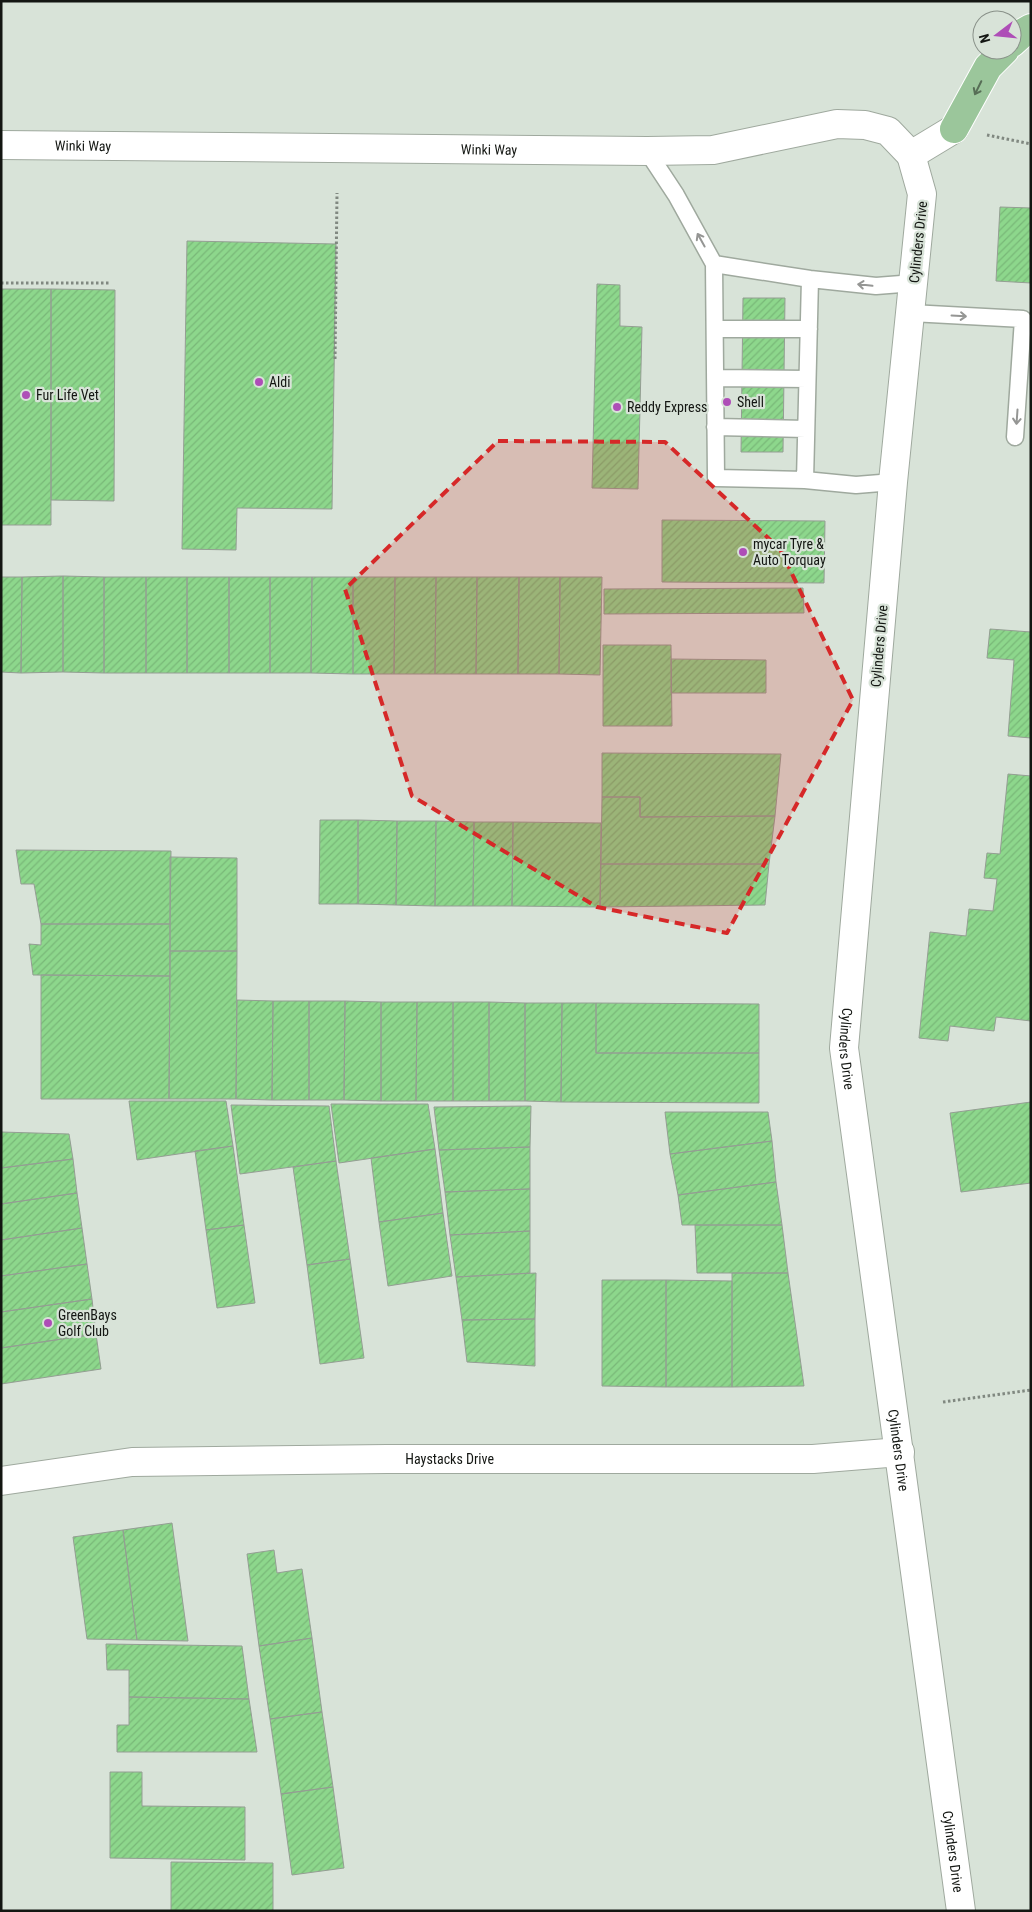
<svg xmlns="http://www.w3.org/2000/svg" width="1032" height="1912" font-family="'Roboto Condensed',sans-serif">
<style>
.building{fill:url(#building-hatch);stroke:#949e93}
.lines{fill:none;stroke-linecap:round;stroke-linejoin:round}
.lane-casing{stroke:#9fa99e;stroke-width:19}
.street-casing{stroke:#9fa99e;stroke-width:30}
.primary-casing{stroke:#fff;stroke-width:30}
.path{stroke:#808880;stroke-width:3;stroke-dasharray:2.5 2.5;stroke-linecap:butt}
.lane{stroke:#fff;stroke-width:16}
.street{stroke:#fff;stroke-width:28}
.primary{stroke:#9bc69b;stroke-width:28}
.oneway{stroke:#576e56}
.oneway2{stroke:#959694}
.marked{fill:#d62828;fill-opacity:0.2;stroke:#d62828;stroke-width:4;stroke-dasharray:10 6;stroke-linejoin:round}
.poi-dot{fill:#ae4eb7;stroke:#d8e3d8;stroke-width:2}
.labels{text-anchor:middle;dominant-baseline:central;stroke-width:4.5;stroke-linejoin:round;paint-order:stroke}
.street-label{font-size:14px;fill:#131612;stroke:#d8e3d8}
.poi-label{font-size:14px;fill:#131612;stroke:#d8e3d8;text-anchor:start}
</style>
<defs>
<pattern id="building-hatch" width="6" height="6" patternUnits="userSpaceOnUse" patternTransform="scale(1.25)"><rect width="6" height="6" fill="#8dd78c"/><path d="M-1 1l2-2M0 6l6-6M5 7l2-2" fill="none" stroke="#79b878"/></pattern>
</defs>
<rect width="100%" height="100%" fill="#d8e3d8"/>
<path class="building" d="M 1000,207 L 1031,208 L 1031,283 L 996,281 Z
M 187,241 L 336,244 L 332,509 L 237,508 L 236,550 L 182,549 Z
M 597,284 L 620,285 L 620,326 L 642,327 L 638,489 L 592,488 Z
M 1,289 L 51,289 L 51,525 L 1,525 Z
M 51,289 L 115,290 L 114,501 L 51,500 Z
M 743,298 L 785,298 L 783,452 L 741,452 Z
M 662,520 L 825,521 L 824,583 L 662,582 Z
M 63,576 L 104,577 L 104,673 L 63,672 Z
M 63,576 L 63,672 L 21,673 L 22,577 Z
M 1,577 L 22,577 L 21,673 L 1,672 Z
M 104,577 L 146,577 L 146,673 L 104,673 Z
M 146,577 L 187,577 L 187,673 L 146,673 Z
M 187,577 L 229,577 L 229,673 L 187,673 Z
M 229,577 L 270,577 L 270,673 L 229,673 Z
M 270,577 L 312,577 L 311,673 L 270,673 Z
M 312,577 L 353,577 L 353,674 L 311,673 Z
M 353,577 L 395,577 L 394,674 L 353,674 Z
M 395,577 L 436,577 L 435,674 L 394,674 Z
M 436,577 L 477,577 L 476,674 L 435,674 Z
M 477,577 L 519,577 L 518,674 L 476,674 Z
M 519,577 L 560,577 L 559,674 L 518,674 Z
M 560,577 L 602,577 L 600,675 L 559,674 Z
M 803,588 L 804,613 L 604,614 L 604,589 Z
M 990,629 L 1031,632 L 1031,738 L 1008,736 L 1014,660 L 987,658 Z
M 603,645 L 671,645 L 672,726 L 603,726 Z
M 671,659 L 766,660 L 766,693 L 671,693 Z
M 602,753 L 781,754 L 775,816 L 640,817 L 640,797 L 602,797 Z
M 1008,774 L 1031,776 L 1031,1021 L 996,1017 L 994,1031 L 950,1026 L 948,1041 L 919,1038 L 930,932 L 966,936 L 969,909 L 993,911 L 997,879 L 984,878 L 987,853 L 1000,854 Z
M 602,797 L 640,797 L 640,817 L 775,816 L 769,864 L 601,864 Z
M 320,820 L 358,820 L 358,904 L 319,904 Z
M 358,820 L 397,821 L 396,905 L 358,904 Z
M 397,821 L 436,821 L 435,906 L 396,905 Z
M 436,821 L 474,822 L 473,906 L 435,906 Z
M 474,822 L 513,822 L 512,906 L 473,906 Z
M 513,822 L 601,823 L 600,907 L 512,906 Z
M 16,850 L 171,851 L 170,924 L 41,924 L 34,884 L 21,884 Z
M 170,857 L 237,858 L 237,951 L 170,951 Z
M 601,864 L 769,864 L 765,905 L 600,907 Z
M 41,924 L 170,924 L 170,976 L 33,975 L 29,944 L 41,945 Z
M 170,951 L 237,951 L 236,1099 L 169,1099 Z
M 41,975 L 170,976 L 169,1099 L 41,1099 Z
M 237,1000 L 273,1001 L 272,1100 L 236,1099 Z
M 273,1001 L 309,1001 L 309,1100 L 272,1100 Z
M 309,1001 L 345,1001 L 344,1100 L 309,1100 Z
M 345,1001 L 381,1002 L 381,1101 L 344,1100 Z
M 381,1002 L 417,1002 L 416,1101 L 381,1101 Z
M 417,1002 L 453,1002 L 453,1101 L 416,1101 Z
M 453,1002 L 489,1002 L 489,1101 L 453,1101 Z
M 489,1002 L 525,1003 L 525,1101 L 489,1101 Z
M 525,1003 L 562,1003 L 561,1102 L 525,1101 Z
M 562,1003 L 596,1003 L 596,1053 L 759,1053 L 759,1103 L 561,1102 Z
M 596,1003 L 759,1004 L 759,1053 L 596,1053 Z
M 129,1101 L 226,1101 L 233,1146 L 137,1160 Z
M 1031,1102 L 1031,1183 L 961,1192 L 950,1113 Z
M 331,1104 L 428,1104 L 435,1149 L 339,1163 Z
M 231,1105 L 329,1106 L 336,1161 L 240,1174 Z
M 531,1106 L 530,1147 L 439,1150 L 434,1107 Z
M 665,1112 L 768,1112 L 772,1141 L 670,1154 Z
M 1,1132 L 69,1134 L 73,1159 L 1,1168 Z
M 772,1141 L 776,1182 L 678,1195 L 670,1154 Z
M 233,1146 L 244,1225 L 206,1230 L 195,1151 Z
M 530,1147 L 530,1189 L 445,1192 L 439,1150 Z
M 435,1149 L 443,1213 L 379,1222 L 371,1158 Z
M 73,1159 L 77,1193 L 1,1204 L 1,1168 Z
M 336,1161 L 350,1259 L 307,1265 L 293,1167 Z
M 776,1182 L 782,1225 L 682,1225 L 678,1195 Z
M 530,1189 L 530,1231 L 450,1235 L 445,1192 Z
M 77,1193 L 82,1228 L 1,1240 L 1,1204 Z
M 443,1213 L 452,1276 L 388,1286 L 379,1222 Z
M 244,1225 L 255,1303 L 217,1308 L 206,1230 Z
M 695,1225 L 782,1225 L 788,1273 L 697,1273 Z
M 82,1228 L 87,1264 L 1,1276 L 1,1240 Z
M 530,1231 L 530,1273 L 456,1277 L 450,1235 Z
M 350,1259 L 364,1358 L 320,1364 L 307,1265 Z
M 87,1264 L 92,1299 L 1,1312 L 1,1276 Z
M 536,1273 L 535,1319 L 462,1320 L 456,1277 Z
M 732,1273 L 788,1273 L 804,1386 L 732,1387 Z
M 602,1280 L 666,1280 L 666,1387 L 602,1386 Z
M 666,1280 L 732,1281 L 732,1387 L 666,1387 Z
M 92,1299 L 96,1334 L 1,1348 L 1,1312 Z
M 535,1319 L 535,1366 L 467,1362 L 462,1320 Z
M 96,1334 L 101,1369 L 1,1384 L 1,1348 Z
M 172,1523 L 188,1641 L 137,1640 L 123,1530 Z
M 123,1530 L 137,1640 L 87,1639 L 73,1537 Z
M 274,1550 L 277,1573 L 302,1569 L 312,1638 L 259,1646 L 247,1554 Z
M 312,1638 L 322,1712 L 270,1719 L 259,1646 Z
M 106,1644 L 242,1646 L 249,1699 L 129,1697 L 129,1670 L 107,1670 Z
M 129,1697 L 249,1699 L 257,1752 L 117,1752 L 117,1725 L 129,1725 Z
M 322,1712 L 333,1787 L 281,1794 L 270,1719 Z
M 110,1772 L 142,1772 L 142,1806 L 245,1807 L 245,1860 L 110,1858 Z
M 333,1787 L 344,1868 L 292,1875 L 281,1794 Z
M 171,1862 L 273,1863 L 273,1911 L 171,1911 Z"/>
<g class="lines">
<g class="lane-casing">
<path id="lane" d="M 647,151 L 676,195 L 714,264 L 810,279 L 876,286 L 914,283
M 714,264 L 716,478 L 805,480 L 856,485 L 893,482
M 911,313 L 1023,319 L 1015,437
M 715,329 L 809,329
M 715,378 L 807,379
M 715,427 L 806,429
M 805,480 L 810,279"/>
</g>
<g class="street-casing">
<g id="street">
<path id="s1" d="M 1,145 L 647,151 L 713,150 L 837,124 L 865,125 L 888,131 L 911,155 L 954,129"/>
<path id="s2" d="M 911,155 L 922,194 L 893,482 L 844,1048 L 961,1911"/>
<path id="s3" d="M 1,1481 L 132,1462 L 387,1459 L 813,1459 L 900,1452"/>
</g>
</g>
<g class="primary-casing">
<path id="primary" d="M 1012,43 L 1024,32 L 1031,28
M 954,129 L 988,67 L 1005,50"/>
</g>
<path class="path" d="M 987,135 L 1031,144
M 1,283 L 111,283
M 335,359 L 337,193
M 943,1402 L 1031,1390"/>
<use href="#lane" class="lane"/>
<use href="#street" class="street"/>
<use href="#primary" class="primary"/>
</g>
<defs><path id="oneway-shaft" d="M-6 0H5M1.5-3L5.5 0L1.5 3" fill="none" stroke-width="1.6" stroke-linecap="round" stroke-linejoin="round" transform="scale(1.25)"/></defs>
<use class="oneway" href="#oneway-shaft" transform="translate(978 88) rotate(116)"/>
<g class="oneway2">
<use href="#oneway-shaft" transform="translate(701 240) rotate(-119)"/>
<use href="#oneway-shaft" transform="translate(865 285) rotate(-174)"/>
<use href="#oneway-shaft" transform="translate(959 316) rotate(3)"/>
<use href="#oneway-shaft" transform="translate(1017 417) rotate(94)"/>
</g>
<path class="marked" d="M 498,441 L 665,442 L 780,549 L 853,700 L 727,933 L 597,907 L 412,796 L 345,589 Z"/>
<g class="poi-dot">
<circle cx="259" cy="382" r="5"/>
<circle cx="26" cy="395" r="5"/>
<circle cx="727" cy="402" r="5"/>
<circle cx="617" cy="407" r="5"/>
<circle cx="743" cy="552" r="5"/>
<circle cx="48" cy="1323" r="5"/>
</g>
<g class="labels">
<g class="street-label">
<text stroke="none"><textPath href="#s1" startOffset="82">Winki Way</textPath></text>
<text stroke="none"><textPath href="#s1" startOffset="488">Winki Way</textPath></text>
<text transform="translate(918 242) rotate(-84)">Cylinders Drive</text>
<text transform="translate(879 646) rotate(-85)">Cylinders Drive</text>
<text stroke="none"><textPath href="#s2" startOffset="899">Cylinders Drive</textPath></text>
<text stroke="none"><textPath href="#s2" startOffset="1304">Cylinders Drive</textPath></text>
<text stroke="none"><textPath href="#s3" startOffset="450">Haystacks Drive</textPath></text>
<text stroke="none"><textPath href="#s2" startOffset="1709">Cylinders Drive</textPath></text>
</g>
<g class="poi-label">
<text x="269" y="382">Aldi</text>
<text x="36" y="395">Fur Life Vet</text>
<text x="737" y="402">Shell</text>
<text x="627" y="407">Reddy Express</text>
<text x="753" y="544">mycar Tyre &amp;<tspan x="753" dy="16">Auto Torquay</tspan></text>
<text x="58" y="1315">GreenBays<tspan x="58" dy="16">Golf Club</tspan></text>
</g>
</g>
<rect width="1032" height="1912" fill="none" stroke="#131612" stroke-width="5"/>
<g transform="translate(997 35) rotate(254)"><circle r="24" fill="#d8e3d8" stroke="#899189"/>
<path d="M0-4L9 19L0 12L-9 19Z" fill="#ae4eb7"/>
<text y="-8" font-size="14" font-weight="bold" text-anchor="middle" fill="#131612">N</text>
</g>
</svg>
